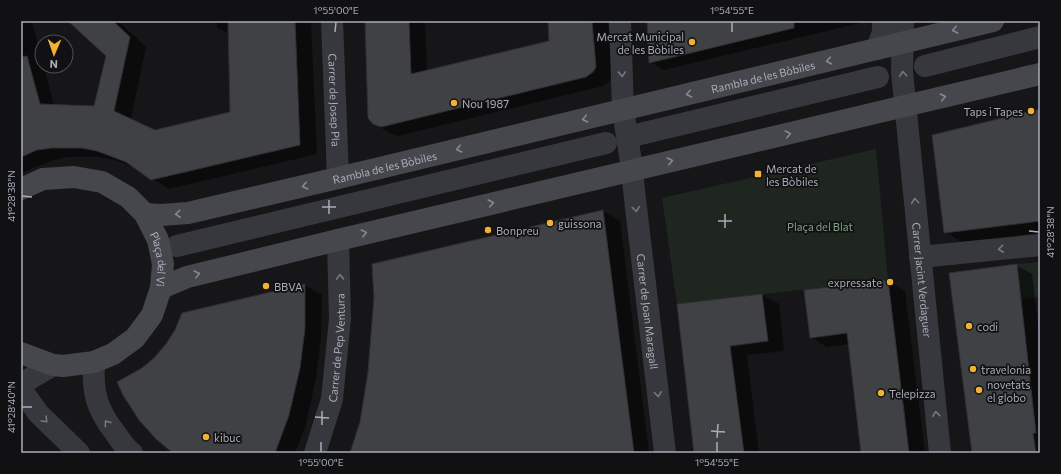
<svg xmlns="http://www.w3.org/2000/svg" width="1061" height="474" font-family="Commissioner,sans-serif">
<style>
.green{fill:#1e261f}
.shadow{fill:#0007}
.building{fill:#404145;stroke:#303034}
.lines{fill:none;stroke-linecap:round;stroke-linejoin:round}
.street{stroke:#37383d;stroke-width:22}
.secondary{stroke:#45474d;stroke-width:22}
.oneway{stroke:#858993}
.oneway2{stroke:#757881}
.ticks{fill:none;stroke:#a8adb8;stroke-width:1.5}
.poi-dot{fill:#f2b134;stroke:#111113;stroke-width:1.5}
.labels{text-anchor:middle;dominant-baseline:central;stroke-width:3.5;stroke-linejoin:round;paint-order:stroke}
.poi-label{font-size:11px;fill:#a8adb8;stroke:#111113;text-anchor:start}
.street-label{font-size:11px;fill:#a8adb8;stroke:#111113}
.park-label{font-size:11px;fill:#7fa381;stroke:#111113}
.neatline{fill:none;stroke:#a8adb8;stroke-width:1.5}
.ticks-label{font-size:10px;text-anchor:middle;fill:#a8adb8}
</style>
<rect width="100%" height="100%" fill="#161618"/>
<path class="green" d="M 876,149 L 888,280 L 677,304 L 662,198 Z
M 1040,262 L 1040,297 L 1021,299 L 1017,264 Z"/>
<path class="shadow" d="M 21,21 L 32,21 L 42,60 L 42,66 L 44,66 L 54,106 L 95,107 L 107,56 L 69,21 L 118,21 L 146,47 L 131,119 L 155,131 L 231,112 L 229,34 L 217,28 L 217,21 L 311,21 L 317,154 L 169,189 L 136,168 L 115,160 L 100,157 L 69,157 L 54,160 L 21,173 Z
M 366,21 L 425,21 L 427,71 L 550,41 L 549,21 L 608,21 L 612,77 L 610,81 L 603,86 L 398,136 L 390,133 L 373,123 Z
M 648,21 L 869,21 L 664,70 L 650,62 Z
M 1040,110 L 1040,233 L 962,242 L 945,232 Z
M 603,211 L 620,221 L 649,453 L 351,453 L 361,422 L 369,372 L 375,298 L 373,265 Z
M 1016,265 L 1032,274 L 1040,339 L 1040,453 L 973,453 Z
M 888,281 L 905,291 L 925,453 L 862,453 L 849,344 L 827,347 L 811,337 Z
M 305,285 L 322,295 L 321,338 L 316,378 L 306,425 L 295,453 L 175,453 Z
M 762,295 L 779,304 L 784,351 L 747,355 L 759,453 L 695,453 L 678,305 Z"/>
<path class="building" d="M 68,21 L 113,21 L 130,37 L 114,111 L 155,130 L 230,112 L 228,21 L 295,21 L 300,145 L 151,180 L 126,162 L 97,151 L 82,148 L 52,148 L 37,150 L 21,157 L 21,57 L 27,56 L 40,104 L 94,106 L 106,56 Z
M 365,21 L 409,21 L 411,74 L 549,41 L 548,21 L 592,21 L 596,67 L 593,72 L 586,77 L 381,127 L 373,124 L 368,118 Z
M 647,21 L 794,21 L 794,28 L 649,63 Z
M 1040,109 L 1040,221 L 944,233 L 932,135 Z
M 603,210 L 634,453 L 350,453 L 360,422 L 368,372 L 374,298 L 372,264 Z
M 1017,264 L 1036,433 L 1033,433 L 1036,453 L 972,453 L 949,273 Z
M 888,280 L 909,453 L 861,453 L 847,333 L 810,338 L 804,290 Z
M 305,284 L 305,328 L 300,368 L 289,415 L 275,453 L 173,453 L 156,439 L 139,420 L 123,395 L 117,382 L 142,368 L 154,358 L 166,344 L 175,330 L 182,313 Z
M 762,294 L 768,341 L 730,346 L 744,453 L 694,453 L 677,304 Z"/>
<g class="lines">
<g class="street">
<path id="s1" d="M 332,21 L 338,178"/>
<path id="s2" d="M 620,21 L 623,110 L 631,162 L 635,199 L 665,453"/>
<path id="s3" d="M 903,21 L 902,72 L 940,453"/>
<path d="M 877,49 L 883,32 L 883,21"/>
<path d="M 925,66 L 1040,37"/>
<path d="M 636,135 L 878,77"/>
<path d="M 177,246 L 606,143"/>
<path d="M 920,257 L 1040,245"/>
<path d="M 94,362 C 92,393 97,410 116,434 C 121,441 125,448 132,453"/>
<path d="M 21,384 L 53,365"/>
<path d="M 21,389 L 38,413 L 79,453"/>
<path id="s4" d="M 315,453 L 332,399 L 340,319 L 338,240"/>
</g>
<g class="secondary">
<path id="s5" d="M 21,189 L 43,179 L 74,177 L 102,182 L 128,197 L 145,214 L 158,240 L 163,264 L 161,288 L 152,315 L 135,338 L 113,354 L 94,362 L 63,366 L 53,365 L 21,353"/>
<path id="s6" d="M 145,214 L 161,215 L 188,213 L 338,178 L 993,21"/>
<path d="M 161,288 L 187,277 L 338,240 L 1040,74"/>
</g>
</g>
<defs><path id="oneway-chevron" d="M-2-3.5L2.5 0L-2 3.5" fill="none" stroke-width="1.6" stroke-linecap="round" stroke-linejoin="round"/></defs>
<g class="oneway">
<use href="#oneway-chevron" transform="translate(955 30) rotate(167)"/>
<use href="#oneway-chevron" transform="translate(829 61) rotate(167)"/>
<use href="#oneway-chevron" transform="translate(689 94) rotate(167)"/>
<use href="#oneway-chevron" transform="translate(943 97) rotate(-13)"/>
<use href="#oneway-chevron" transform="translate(585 119) rotate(167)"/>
<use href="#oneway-chevron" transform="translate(788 134) rotate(-13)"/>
<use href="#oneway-chevron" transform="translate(459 149) rotate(167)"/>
<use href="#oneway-chevron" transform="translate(670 161) rotate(-13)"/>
<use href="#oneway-chevron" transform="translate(305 186) rotate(167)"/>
<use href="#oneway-chevron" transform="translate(491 203) rotate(-13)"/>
<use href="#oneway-chevron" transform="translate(178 214) rotate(175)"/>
<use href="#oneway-chevron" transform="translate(364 233) rotate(-13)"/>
<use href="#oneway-chevron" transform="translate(197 274) rotate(-14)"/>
</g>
<g class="oneway2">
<use href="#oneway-chevron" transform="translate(622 74) rotate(88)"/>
<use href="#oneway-chevron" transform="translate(903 74) rotate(-93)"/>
<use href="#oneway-chevron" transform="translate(915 201) rotate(-95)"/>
<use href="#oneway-chevron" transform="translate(636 209) rotate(83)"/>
<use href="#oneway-chevron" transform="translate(1001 249) rotate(174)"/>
<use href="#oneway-chevron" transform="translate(340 277) rotate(-92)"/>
<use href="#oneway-chevron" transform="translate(658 394) rotate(83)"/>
<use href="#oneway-chevron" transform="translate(936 414) rotate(-96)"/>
<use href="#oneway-chevron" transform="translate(45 420) rotate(46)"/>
<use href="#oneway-chevron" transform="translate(107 423) rotate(-126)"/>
</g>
<path class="ticks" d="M 335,32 L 336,22M 732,32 L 732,22M 22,196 L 32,197M 322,207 L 336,207M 329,214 L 329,200M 718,221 L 732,221M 725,228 L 725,214M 1029,231 L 1039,232M 22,407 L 32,407M 315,417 L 329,418M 322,425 L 322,411M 711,431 L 725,432M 717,438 L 718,424M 321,452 L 321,442M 717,452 L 717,442"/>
<g class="poi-dot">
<circle cx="692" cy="42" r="4"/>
<circle cx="454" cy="103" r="4"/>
<circle cx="1031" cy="111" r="4"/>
<rect x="754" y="170" width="8" height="8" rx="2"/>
<circle cx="550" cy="223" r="4"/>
<circle cx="488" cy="230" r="4"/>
<circle cx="890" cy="282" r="4"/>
<circle cx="266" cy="286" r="4"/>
<circle cx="969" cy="326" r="4"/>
<circle cx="973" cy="369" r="4"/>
<circle cx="979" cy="390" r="4"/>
<circle cx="881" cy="393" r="4"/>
<circle cx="206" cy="437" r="4"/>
</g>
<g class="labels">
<g class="poi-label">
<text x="684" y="36" text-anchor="end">Mercat Municipal<tspan x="684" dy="13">de les Bòbiles</tspan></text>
<text x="462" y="103">Nou 1987</text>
<text x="1023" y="111" text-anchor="end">Taps i Tapes</text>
<text x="766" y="168">Mercat de<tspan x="766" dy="13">les Bòbiles</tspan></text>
<text x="558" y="223">guissona</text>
<text x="496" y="230">Bonpreu</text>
<text x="882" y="282" text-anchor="end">expressate</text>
<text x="274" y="286">BBVA</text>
<text x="977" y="326">codi</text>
<text x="981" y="369">travelonia</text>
<text x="987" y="384">novetats<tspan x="987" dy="13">el globo</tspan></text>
<text x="889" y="393">Telepizza</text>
<text x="214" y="437">kibuc</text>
</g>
<g class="street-label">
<text stroke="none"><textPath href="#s6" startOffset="634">Rambla de les Bòbiles</textPath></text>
<text stroke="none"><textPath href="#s1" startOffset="79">Carrer de Josep Pla</textPath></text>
<text stroke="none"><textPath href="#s6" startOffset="245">Rambla de les Bòbiles</textPath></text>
<text stroke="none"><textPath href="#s5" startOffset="186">Plaça del Vi</textPath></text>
<text stroke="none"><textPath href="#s3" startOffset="260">Carrer Jacint Verdaguer</textPath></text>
<text stroke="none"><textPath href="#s2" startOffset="292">Carrer de Joan Maragall</textPath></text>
<text stroke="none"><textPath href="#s4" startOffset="108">Carrer de Pep Ventura</textPath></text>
</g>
<g class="park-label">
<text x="820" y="226">Plaça del Blat</text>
</g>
</g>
<rect width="1061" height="474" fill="none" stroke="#111113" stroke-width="44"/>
<g transform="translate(54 54) rotate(182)"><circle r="19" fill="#111113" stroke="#4d4f55"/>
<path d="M0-3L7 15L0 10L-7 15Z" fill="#f2b134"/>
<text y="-6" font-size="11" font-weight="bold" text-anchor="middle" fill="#a8adb8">N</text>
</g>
<rect x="22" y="22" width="1017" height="430" class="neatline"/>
<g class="ticks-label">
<text x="336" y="14">1°55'00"E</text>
<text x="732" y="14">1°54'55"E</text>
<text transform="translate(11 196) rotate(-90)" y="4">41°28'38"N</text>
<text transform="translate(1050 232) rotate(-90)" y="4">41°28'38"N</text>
<text transform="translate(11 407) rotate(-90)" y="4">41°28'40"N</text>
<text x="321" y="466">1°55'00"E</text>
<text x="717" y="466">1°54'55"E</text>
</g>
</svg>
